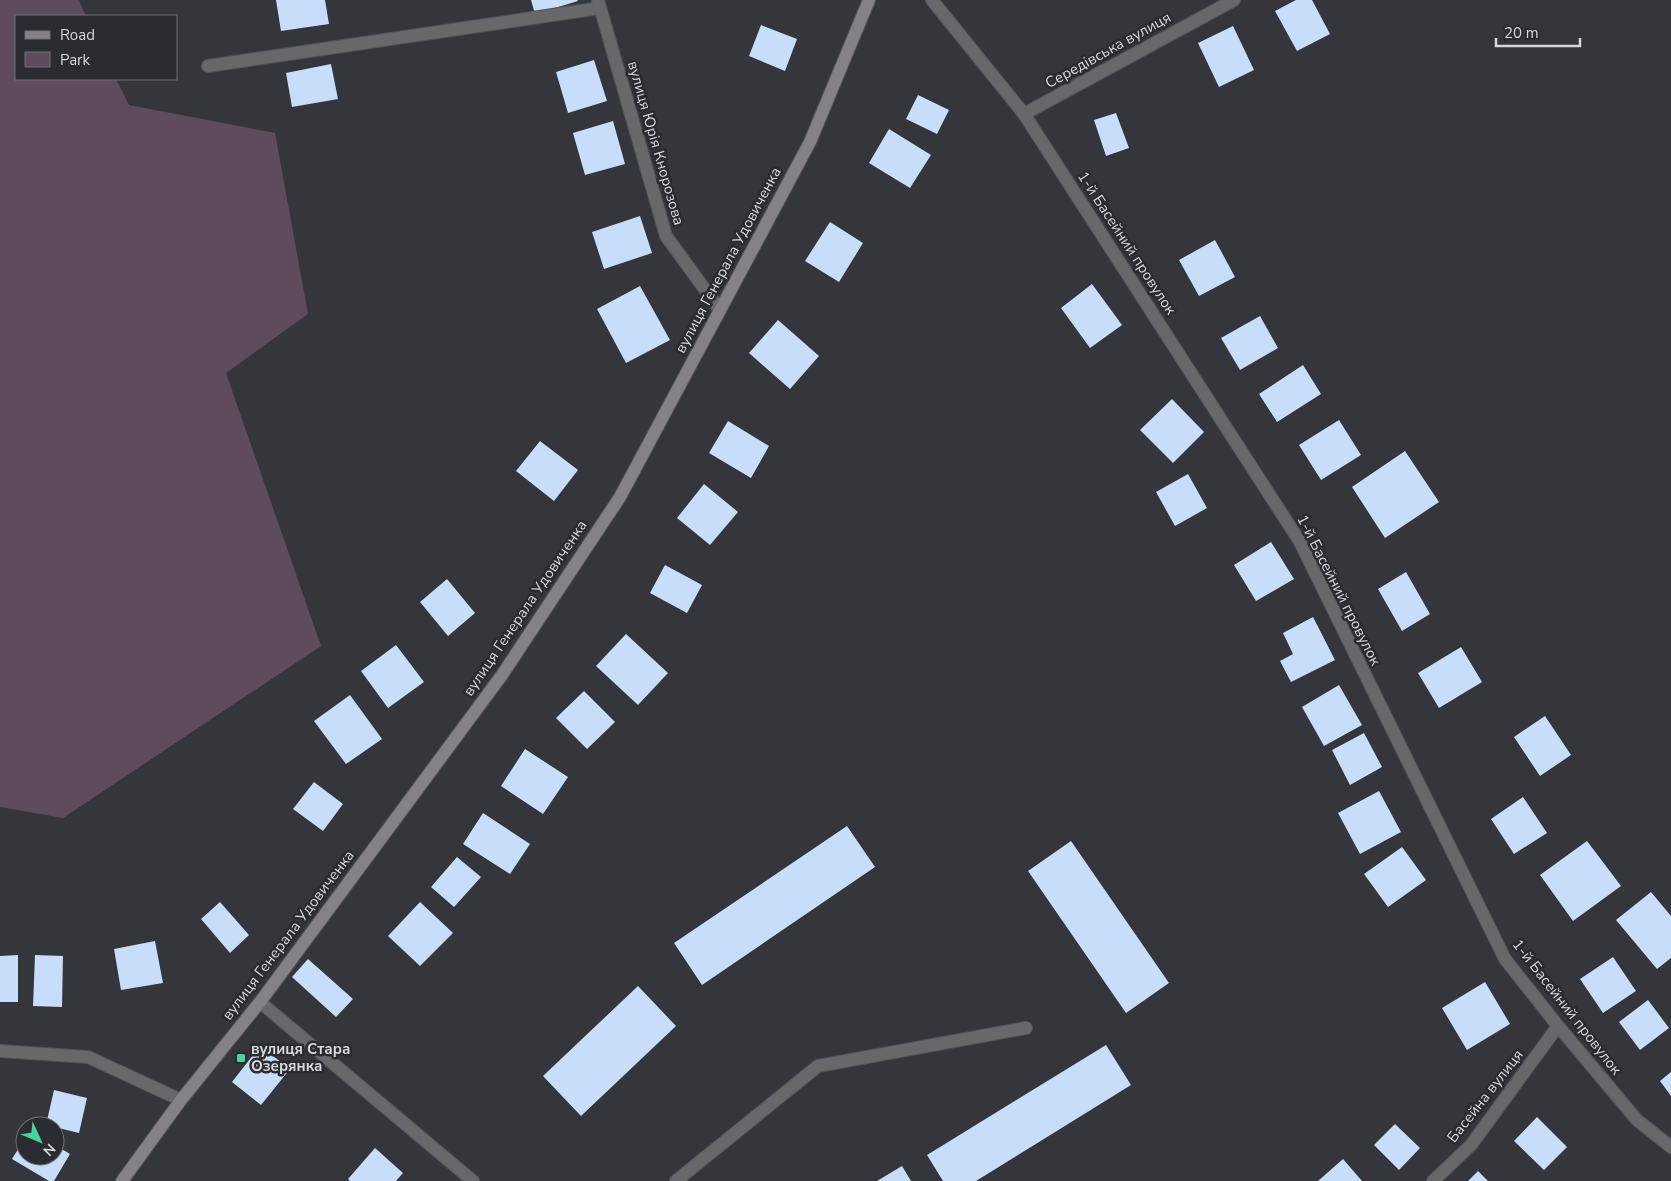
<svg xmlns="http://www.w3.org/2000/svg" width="1671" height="1181" font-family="'Nunito Sans',sans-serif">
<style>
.green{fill:#5e4b5e}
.building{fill:#c8ddf9}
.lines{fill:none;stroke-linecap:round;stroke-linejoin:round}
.lane-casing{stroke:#525359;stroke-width:14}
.street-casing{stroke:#525359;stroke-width:14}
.secondary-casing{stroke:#525359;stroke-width:14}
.lane{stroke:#68676a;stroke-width:12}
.street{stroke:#68676a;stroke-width:12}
.secondary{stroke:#848286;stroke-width:12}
.poi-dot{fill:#47d49e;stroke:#2b2c32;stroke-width:2}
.labels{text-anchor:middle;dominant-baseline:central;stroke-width:5;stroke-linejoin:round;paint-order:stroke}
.street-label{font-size:15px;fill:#d7d8db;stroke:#2b2c32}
.poi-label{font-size:15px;font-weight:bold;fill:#d7d8db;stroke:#2b2c32;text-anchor:start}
</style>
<rect width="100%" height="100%" fill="#35363c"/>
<path class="green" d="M 0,0 L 79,0 L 86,16 L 16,16 L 16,79 L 116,79 L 129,105 L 275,133 L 308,314 L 226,373 L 321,646 L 63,818 L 0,807 Z"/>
<path class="building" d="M 276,0 L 325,0 L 329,24 L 281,31 Z
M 531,0 L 577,0 L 578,1 L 535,14 Z
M 1296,0 L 1312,0 L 1330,34 L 1297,51 L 1275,11 Z
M 761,25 L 797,39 L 785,71 L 749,56 Z
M 1233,26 L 1254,70 L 1219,87 L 1198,43 Z
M 594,60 L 607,101 L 568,113 L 556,72 Z
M 331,64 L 338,99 L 292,107 L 286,73 Z
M 918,95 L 949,110 L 937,134 L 906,119 Z
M 1116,113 L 1129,148 L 1106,156 L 1094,120 Z
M 613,121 L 625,164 L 585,175 L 573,133 Z
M 889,129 L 931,155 L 910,188 L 869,163 Z
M 640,216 L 652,253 L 604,269 L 592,232 Z
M 830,222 L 863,243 L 839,282 L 805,261 Z
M 1215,240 L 1235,277 L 1199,296 L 1179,260 Z
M 1092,284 L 1122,325 L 1090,348 L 1061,308 Z
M 640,286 L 670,340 L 626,363 L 597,309 Z
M 1260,316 L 1278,348 L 1240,370 L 1221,338 Z
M 778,320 L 819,356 L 790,389 L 749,353 Z
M 1303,365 L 1321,394 L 1277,422 L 1259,394 Z
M 1172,399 L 1204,432 L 1173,463 L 1140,430 Z
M 1339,420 L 1361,455 L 1321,480 L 1299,445 Z
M 728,421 L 769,446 L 751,478 L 709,453 Z
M 540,441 L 578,470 L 554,501 L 516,471 Z
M 1405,451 L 1439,502 L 1385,538 L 1352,487 Z
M 1188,474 L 1207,508 L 1175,526 L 1156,492 Z
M 704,484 L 738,512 L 710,545 L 677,518 Z
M 1271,542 L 1294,579 L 1256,601 L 1234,565 Z
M 665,565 L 702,585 L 687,613 L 650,593 Z
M 1406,572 L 1430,614 L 1402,631 L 1378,589 Z
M 447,579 L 475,613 L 448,636 L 420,602 Z
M 1313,617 L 1335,660 L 1291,682 L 1280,661 L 1293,654 L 1283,633 Z
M 626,634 L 668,673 L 638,705 L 596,666 Z
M 396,645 L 424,682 L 388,708 L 361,671 Z
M 1461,647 L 1482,682 L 1439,708 L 1418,673 Z
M 1339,685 L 1362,725 L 1324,746 L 1302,707 Z
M 584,691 L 615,722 L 587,749 L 556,718 Z
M 350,695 L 382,739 L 346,764 L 314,721 Z
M 1545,716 L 1571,755 L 1540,776 L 1514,737 Z
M 1364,733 L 1382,767 L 1350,785 L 1332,750 Z
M 525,749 L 568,777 L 543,814 L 501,786 Z
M 314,782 L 343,804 L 323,831 L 293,809 Z
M 1379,791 L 1401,832 L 1360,854 L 1338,813 Z
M 1523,797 L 1547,833 L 1514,854 L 1491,819 Z
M 483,813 L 530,844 L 510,874 L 463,844 Z
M 847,826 L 875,867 L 702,985 L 674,943 Z
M 1071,841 L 1169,983 L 1126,1013 L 1028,871 Z
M 1587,841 L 1621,886 L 1573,921 L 1540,875 Z
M 1402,847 L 1426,880 L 1388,907 L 1364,874 Z
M 457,857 L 481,877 L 454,907 L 431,887 Z
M 1651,892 L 1671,916 L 1671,958 L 1657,969 L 1616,920 Z
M 220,902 L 249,935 L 230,953 L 201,919 Z
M 420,902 L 453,933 L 420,966 L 388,936 Z
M 155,941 L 163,983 L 121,990 L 114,949 Z
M 18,955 L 18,1002 L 0,1002 L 0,956 Z
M 35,955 L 63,956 L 62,1007 L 33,1006 Z
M 1613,957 L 1636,991 L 1603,1013 L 1580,979 Z
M 308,959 L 353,999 L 336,1017 L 292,977 Z
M 1485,982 L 1510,1024 L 1467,1050 L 1442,1008 Z
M 638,986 L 676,1026 L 581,1116 L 543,1076 Z
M 1648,1000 L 1669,1028 L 1640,1050 L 1619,1022 Z
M 1106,1045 L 1131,1085 L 976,1181 L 943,1181 L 927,1155 Z
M 260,1046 L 290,1069 L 261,1105 L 232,1082 Z
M 1671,1072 L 1671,1096 L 1660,1081 Z
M 54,1090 L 87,1098 L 79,1133 L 46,1125 Z
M 1537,1117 L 1567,1147 L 1544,1170 L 1514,1141 Z
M 1395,1124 L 1420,1148 L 1399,1170 L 1374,1145 Z
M 25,1138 L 25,1156 L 55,1156 L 55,1145 L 70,1154 L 54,1181 L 49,1181 L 12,1159 Z
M 375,1148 L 403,1173 L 396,1181 L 350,1181 L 348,1179 Z
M 1343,1159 L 1362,1181 L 1318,1181 Z
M 902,1166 L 911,1181 L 877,1181 Z
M 1478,1171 L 1488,1181 L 1468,1181 Z"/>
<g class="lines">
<g class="lane-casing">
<path id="lane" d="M 208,66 L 600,8
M 260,1002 L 473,1181
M 676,1181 L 818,1066 L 1026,1028"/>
</g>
<g class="street-casing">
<path id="street" d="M 598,0 L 666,236 L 720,310
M 932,0 L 1024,114 L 1300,542 L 1505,959 L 1558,1026 L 1637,1120 L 1671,1147
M 1024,114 L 1234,0
M 0,1051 L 88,1057 L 181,1100
M 1433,1181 L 1471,1145 L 1558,1026"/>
</g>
<g class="secondary-casing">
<path id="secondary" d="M 122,1181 L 181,1100 L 260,1002 L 502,675 L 620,497 L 810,142 L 869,0"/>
</g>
<use href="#lane" class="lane"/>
<use href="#street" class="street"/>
<use href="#secondary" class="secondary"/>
</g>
<rect class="poi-dot" x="236" y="1053" width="10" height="10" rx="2.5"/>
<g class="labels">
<g class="street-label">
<text transform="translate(1108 50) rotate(-29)">Середівська вулиця</text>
<text transform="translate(656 143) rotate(74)">вулиця Юрія Кнорозова</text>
<text transform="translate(1127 243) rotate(57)">1-й Басейний провулок</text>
<text transform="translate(728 260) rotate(-62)">вулиця Генерала Удовиченка</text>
<text transform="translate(1339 590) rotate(63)">1-й Басейний провулок</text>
<text transform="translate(525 608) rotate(-56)">вулиця Генерала Удовиченка</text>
<text transform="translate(288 935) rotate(-53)">вулиця Генерала Удовиченка</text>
<text transform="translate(1567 1007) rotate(52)">1-й Басейний провулок</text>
<text transform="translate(1485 1096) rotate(-52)">Басейна вулиця</text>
</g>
<g class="poi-label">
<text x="251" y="1049">вулиця Стара<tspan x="251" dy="17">Озерянка</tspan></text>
</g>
</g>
<rect x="15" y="15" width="162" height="65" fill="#2b2c32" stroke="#707176"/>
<rect x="25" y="31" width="25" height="8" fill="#848286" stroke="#707176"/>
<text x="60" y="40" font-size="15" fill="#d7d8db">Road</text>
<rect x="25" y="52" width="25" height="15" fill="#5e4b5e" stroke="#707176"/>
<text x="60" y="65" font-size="15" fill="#d7d8db">Park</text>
<g transform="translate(40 1141) rotate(134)"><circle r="24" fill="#2b2c32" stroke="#707176"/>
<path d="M0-4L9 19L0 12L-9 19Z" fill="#47d49e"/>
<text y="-8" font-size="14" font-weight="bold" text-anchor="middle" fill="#d7d8db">N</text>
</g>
<path d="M1496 38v8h84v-8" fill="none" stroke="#d7d8db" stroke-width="2.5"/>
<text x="1504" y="38" font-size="15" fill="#d7d8db" stroke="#2b2c32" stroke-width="4" paint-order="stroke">20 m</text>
</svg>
